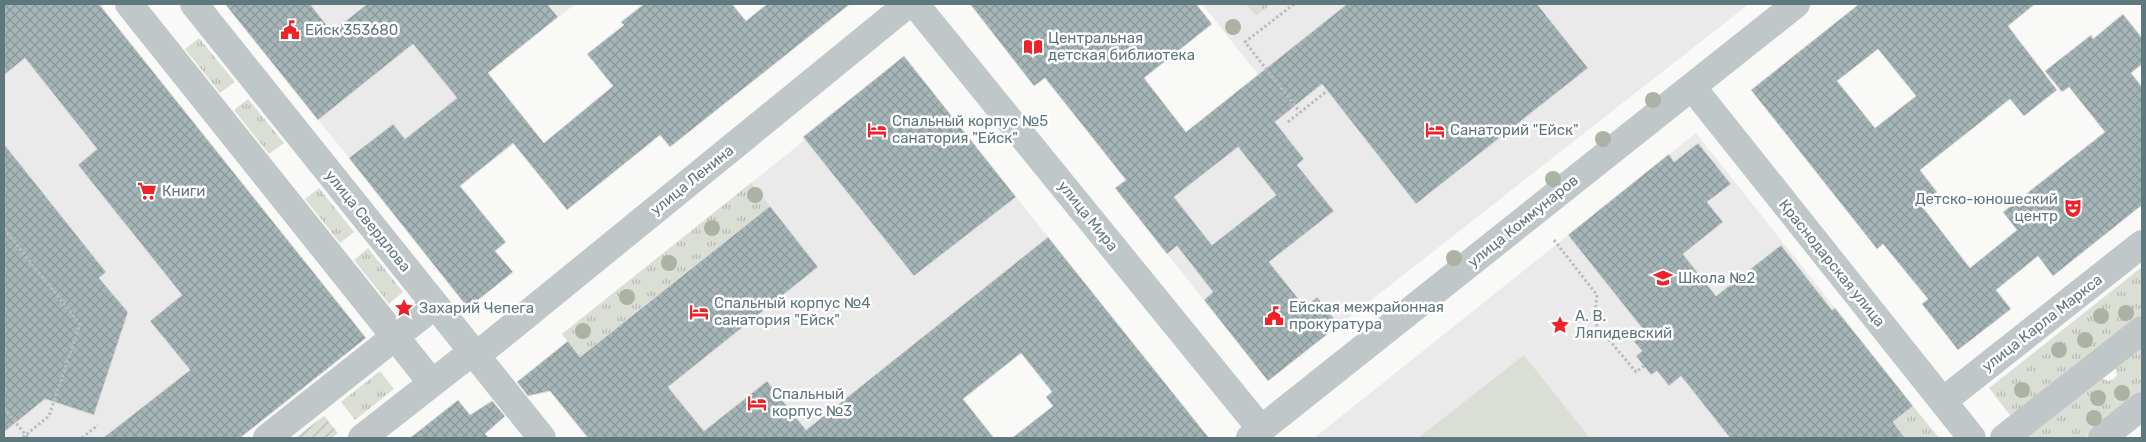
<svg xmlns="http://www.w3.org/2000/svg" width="2146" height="442" font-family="Rubik,sans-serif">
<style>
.built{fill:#eaeaea}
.grass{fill:url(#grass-tufts)}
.garden{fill:url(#garden-furrows)}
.pitch{fill:#dbded5}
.building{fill:url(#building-cross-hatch);stroke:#dbdad9;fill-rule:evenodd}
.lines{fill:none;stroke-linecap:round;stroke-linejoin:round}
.path{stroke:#b8bec0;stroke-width:3;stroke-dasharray:2.5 2.5;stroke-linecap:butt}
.minor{stroke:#bfc7c9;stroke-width:28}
.tree{fill:#acb3a5}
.labels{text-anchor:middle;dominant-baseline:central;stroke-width:5;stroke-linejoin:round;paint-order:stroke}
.poi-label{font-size:15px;fill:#5e787e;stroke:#fff;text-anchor:start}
.street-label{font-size:15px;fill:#5e787e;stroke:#fff}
</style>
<defs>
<pattern id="grass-tufts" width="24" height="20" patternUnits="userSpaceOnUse" patternTransform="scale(1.25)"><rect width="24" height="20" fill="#dbded5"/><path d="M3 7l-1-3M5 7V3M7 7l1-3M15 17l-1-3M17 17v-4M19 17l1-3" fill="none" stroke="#b5b9b2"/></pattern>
<pattern id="garden-furrows" width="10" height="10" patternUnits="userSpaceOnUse" patternTransform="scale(1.25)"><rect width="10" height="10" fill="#dbded5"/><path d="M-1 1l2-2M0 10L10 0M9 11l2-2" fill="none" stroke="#b5b9b2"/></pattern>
<pattern id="building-cross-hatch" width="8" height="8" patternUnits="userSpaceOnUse" patternTransform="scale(1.25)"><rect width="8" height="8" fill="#a6b5b7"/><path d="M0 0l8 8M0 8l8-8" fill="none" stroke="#8a989a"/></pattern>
</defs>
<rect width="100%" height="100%" fill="#f9f9f7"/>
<path class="built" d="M 4,4 L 99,4 L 366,338 L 240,438 L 4,438 Z
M 225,4 L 575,4 L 488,73 L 533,129 L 406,229 Z
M 1202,4 L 1749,4 L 1268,381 L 1115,188 L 1219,107 L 1271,91 Z
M 904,56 L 1048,237 L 795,438 L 588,438 L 533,369 L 568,341 L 562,334 L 805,140 L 803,137 Z
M 1696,133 L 1913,406 L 1900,432 L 1892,438 L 1314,438 Z"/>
<path class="grass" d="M 1246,4 L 1271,4 L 1256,16 Z
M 199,38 L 235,82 L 220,93 L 185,49 Z
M 248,99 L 284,143 L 269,154 L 234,110 Z
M 751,183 L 770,206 L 580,357 L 562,334 Z
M 319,188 L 354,232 L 340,243 L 305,199 Z
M 368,248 L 403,292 L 389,304 L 354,260 Z
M 2142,267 L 2142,317 L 2013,419 L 1989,388 Z
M 2142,346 L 2142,393 L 2085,438 L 2029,438 L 2027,437 L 2102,378 L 2108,381 L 2114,379 L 2117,375 L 2115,367 Z
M 380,371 L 394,389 L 355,420 L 341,402 Z
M 1913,406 L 1939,438 L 1892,438 L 1900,432 L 1893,422 Z"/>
<path class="garden" d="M 324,416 L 338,433 L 332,438 L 295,438 Z"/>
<path class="pitch" d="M 1524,355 L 1589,437 L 1418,438 Z"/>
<path class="building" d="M 4,4 L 99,4 L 366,338 L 240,438 L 103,438 L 190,370 L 150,321 L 182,295 L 78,165 L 97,149 L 25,58 L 4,75 Z
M 225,4 L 310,4 L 332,32 L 367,4 L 547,4 L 558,17 L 488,73 L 544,143 L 613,86 L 587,54 L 624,25 L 621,22 L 644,4 L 732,4 L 746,21 L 767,4 L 850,4 L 670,147 L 660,135 L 567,210 L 513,143 L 460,186 L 506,242 L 495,251 L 513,272 L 468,308 L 349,158 L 393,124 L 405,139 L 457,98 L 413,44 L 318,120 Z
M 970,4 L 1196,4 L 1212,24 L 1144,78 L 1186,132 L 1347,4 L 1537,4 L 1588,68 L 1416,204 L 1322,84 L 1275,122 L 1304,159 L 1297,165 L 1334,211 L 1269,262 L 1305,307 L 1317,297 L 1339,325 L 1268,381 L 1204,300 L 1213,292 L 1177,246 L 1167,254 L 1115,188 L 1126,180 L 1045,78 L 1034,86 ZM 1238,147 L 1276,195 L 1212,245 L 1174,197 Z
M 1859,4 L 2035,4 L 2008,26 L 2057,90 L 2024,116 L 2010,99 L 1920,170 L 1937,192 L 1921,205 L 1970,268 L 2017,230 L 2003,212 L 2105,132 L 2069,87 L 2062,92 L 2045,71 L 2091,35 L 2093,39 L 2123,14 L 2142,38 L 2142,64 L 2131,73 L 2142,87 L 2142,205 L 2053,276 L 2038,256 L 1996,290 L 2011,309 L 1958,350 L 1922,304 L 1928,299 L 1883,244 L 1877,249 L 1751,90 ZM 1878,49 L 1916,96 L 1875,128 L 1837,81 Z
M 904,56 L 1016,197 L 914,276 L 803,137 Z
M 1698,143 L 1731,184 L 1707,202 L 1723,222 L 1683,254 L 1716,296 L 1781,245 L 1832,310 L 1835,308 L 1913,406 L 1893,422 L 1905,438 L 1730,438 L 1681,376 L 1669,386 L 1657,371 L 1651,375 L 1636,356 L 1642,351 L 1630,337 L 1642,328 L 1568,235 L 1669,154 L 1674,162 Z
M 4,144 L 106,272 L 99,278 L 128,312 L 94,415 L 45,399 L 4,432 Z
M 770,206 L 818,267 L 668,387 L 704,431 L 767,381 L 806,430 L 1048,237 L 1209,438 L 1012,438 L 1053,406 L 1046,397 L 1052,392 L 1021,353 L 963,399 L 994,438 L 588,438 L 550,391 L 528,396 L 517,382 L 568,341 L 580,357 Z
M 458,400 L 470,415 L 492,401 L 505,416 L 485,434 L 489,438 L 410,438 Z"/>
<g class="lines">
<path class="path" d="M 1294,4 L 1245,42 L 1300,112
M 1288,122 L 1327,91
M 4,229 L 80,324 L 49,416 L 22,438
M 1554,240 L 1597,295 L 1594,322 L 1636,372 L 1644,366
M 4,408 L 28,438
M 82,438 L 98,425"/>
<path class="minor" d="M 129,4 L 432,383
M 194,4 L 542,438
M 915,4 L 1261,429
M 1692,87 L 1972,438
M 476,356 L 908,4
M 1943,401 L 2142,244
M 267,438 L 435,305
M 362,438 L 472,352
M 1250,438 L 1796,4
M 2004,438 L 2142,330
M 2102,438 L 2142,406"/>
</g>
<g class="tree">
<circle cx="1233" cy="27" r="8"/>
<circle cx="1653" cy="100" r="8"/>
<circle cx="1603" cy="139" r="8"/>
<circle cx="1553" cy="179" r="8"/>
<circle cx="755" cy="195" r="8"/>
<circle cx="712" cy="228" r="8"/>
<circle cx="1454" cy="258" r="8"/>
<circle cx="669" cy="263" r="8"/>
<circle cx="627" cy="297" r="8"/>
<circle cx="2126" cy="313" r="8"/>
<circle cx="2101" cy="316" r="8"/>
<circle cx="583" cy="331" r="8"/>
<circle cx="2085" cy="340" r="8"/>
<circle cx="2059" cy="350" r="8"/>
<circle cx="2022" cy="390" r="8"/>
<circle cx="2122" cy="393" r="8"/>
<circle cx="2098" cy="398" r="8"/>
<circle cx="2094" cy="418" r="8"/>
</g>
<defs>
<g id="civic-bare" transform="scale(1.5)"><path d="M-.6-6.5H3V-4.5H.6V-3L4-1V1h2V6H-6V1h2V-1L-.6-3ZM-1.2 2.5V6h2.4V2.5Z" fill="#ef2129" stroke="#fff" stroke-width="2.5" paint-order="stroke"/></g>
<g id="library-bare" transform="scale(1.5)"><path d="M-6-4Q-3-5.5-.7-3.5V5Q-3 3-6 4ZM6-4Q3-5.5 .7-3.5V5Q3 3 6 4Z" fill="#ef2129" stroke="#fff" stroke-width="2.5" paint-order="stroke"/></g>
<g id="hotel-bare" transform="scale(1.5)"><path d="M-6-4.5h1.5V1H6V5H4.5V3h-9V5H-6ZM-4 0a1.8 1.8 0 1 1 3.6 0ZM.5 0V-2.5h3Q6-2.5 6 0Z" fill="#ef2129" stroke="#fff" stroke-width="2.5" paint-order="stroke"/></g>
<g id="supermarket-bare" transform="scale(1.5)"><path d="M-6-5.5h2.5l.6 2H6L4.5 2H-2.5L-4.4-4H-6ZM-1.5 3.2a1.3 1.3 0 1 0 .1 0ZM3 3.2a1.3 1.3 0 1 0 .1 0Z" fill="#ef2129" stroke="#fff" stroke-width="2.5" paint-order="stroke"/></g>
<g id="theatre-bare" transform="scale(1.5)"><path d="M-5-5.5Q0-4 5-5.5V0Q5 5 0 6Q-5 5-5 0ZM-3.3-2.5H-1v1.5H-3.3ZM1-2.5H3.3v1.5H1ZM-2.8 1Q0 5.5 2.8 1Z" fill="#ef2129" stroke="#fff" stroke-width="2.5" paint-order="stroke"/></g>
<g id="school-bare" transform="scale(1.5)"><path d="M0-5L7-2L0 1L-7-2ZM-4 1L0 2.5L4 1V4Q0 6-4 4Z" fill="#ef2129" stroke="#fff" stroke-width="2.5" paint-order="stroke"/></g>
<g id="sight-bare" transform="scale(1.5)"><path d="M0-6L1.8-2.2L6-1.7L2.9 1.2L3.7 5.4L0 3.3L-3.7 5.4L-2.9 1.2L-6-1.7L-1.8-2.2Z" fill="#ef2129" stroke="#fff" stroke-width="2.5" paint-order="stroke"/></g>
</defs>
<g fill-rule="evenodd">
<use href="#civic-bare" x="290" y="30"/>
<use href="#library-bare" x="1033" y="47"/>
<use href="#hotel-bare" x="877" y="130"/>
<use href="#hotel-bare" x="1435" y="130"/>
<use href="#supermarket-bare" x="147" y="191"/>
<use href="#theatre-bare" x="2073" y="208"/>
<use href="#school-bare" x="1663" y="278"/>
<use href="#sight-bare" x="404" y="308"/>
<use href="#hotel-bare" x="699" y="312"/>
<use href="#civic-bare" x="1274" y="316"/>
<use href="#sight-bare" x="1560" y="325"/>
<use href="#hotel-bare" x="757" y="403"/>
</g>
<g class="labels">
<g class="poi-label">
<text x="305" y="30">Ейск 353680</text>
<text x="1048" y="38">Центральная<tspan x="1048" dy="17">детская библиотека</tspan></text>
<text x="892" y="121">Спальный корпус №5<tspan x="892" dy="17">санатория "Ейск"</tspan></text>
<text x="1450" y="130">Санаторий "Ейск"</text>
<text x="162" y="191">Книги</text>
<text x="2058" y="199" text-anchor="end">Детско-юношеский<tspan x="2058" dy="17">центр</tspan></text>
<text x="1678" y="278">Школа №2</text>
<text x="714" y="303">Спальный корпус №4<tspan x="714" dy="17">санатория "Ейск"</tspan></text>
<text x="1289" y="307">Ейская межрайонная<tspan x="1289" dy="17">прокуратура</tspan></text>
<text x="419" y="308">Захарий Чепега</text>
<text x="1575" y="316">А. В.<tspan x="1575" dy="17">Ляпидевский</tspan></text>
<text x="772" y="394">Спальный<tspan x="772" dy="17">корпус №3</tspan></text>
</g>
<g class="street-label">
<text transform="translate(692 180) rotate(-39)">улица Ленина</text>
<text transform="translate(1088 216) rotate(51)">улица Мира</text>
<text transform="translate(368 221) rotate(51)">улица Свердлова</text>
<text transform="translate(1523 221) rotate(-39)">улица Коммунаров</text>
<text transform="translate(1832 263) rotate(51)">Краснодарская улица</text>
<text transform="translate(2042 323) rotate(-38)">улица Карла Маркса</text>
</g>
</g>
<rect width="2146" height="442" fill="none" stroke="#5e787e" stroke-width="10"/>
</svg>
